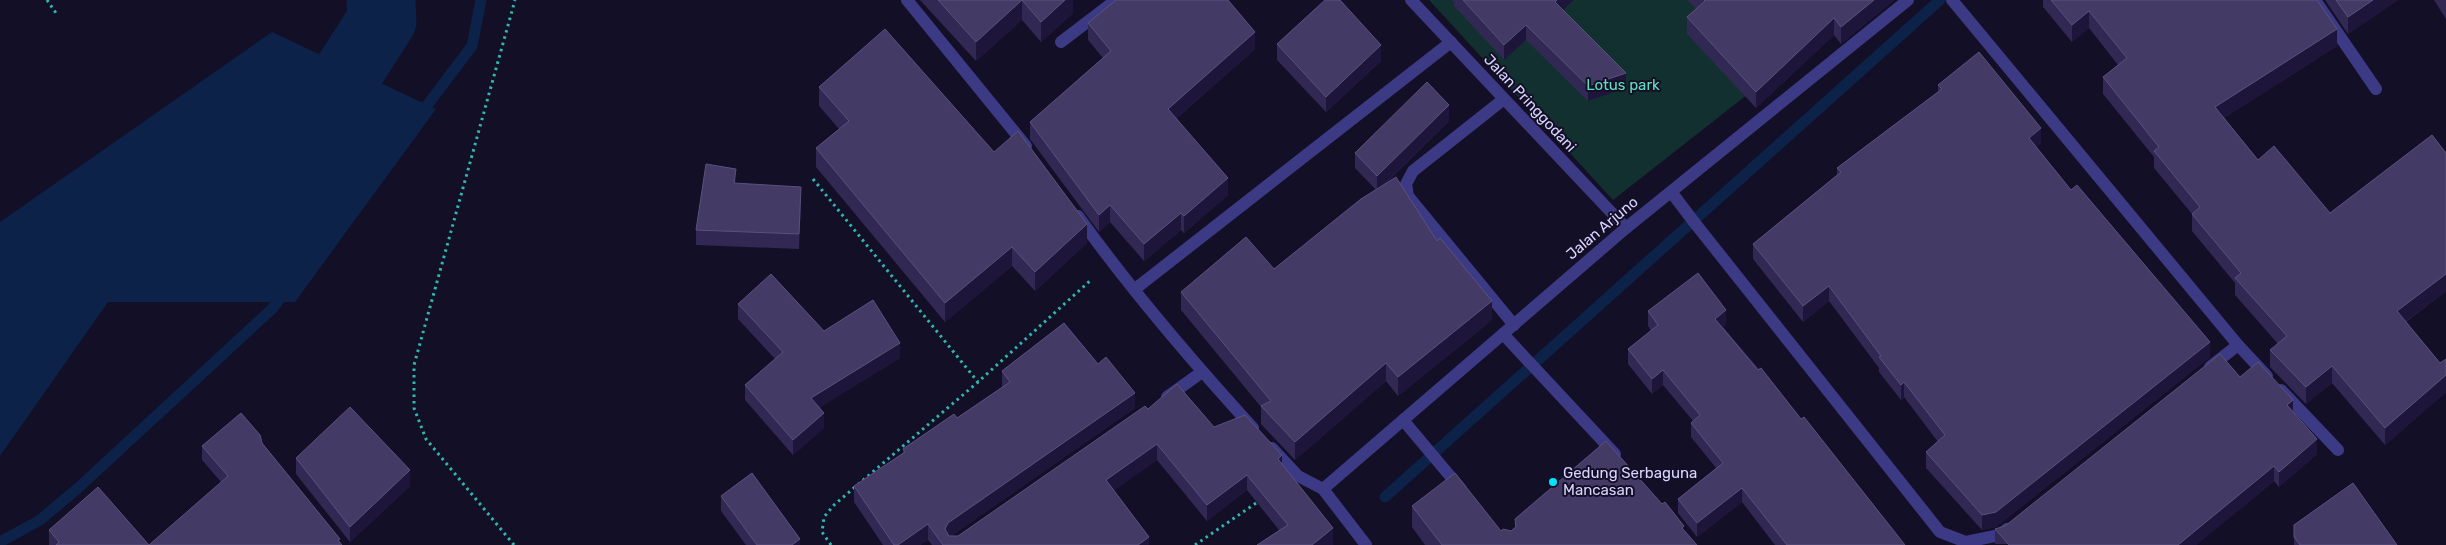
<svg xmlns="http://www.w3.org/2000/svg" width="2446" height="545" font-family="Rubik,sans-serif">
  <style>
    .green { fill: #12302f }
    .water { fill: #0c2248 }
    .lines { fill: none; stroke-linecap: round; stroke-linejoin: round }
    .stream { stroke: #0c2248; stroke-width: 11 }
    .river { stroke: #0c2248; stroke-width: 69 }
    .path { stroke: #2fb8b0; stroke-width: 3; stroke-dasharray: 2.5 4; stroke-linecap: butt }
    .lane { stroke: #3d3a85; stroke-width: 12 }
    .street { stroke: #3d3a85; stroke-width: 12 }
    .wall { fill: #312854 }
    .shaded-wall { fill: #1d163a }
    .building { fill: #433a66; stroke: #5a527e }
    .poi-dot { fill: #00e5ff; stroke: #130f26; stroke-width: 2 }
    .labels { text-anchor: middle; dominant-baseline: central; stroke-width: 4; stroke-linejoin: round; paint-order: stroke }
    .park-label { font-size: 15px; fill: #5fe0c0; stroke: #130f26 }
    .street-label { font-size: 15px; fill: #d9d4ff; stroke: #130f26 }
    .poi-label { font-size: 15px; fill: #d9d4ff; stroke: #130f26; text-anchor: start }
  </style>
  <rect width="100%" height="100%" fill="#130f26"/>
  <path class="green" d="M 1429,0 L 1868,0 L 1613,200 Z"/>
  <path class="water" d="M 272,32 L 436,109 L 295,302 L 108,302 L 0,456 L 0,222 Z"/>
  <g class="lines">
    <g class="stream">
      <path d="M 419,116 L 472,46 L 481,0"/>
      <path d="M 1385,497 L 1940,0"/>
      <path d="M 0,542 L 40,520 L 77,489 L 273,308 L 286,290"/>
    </g>
    <path class="river" d="M 292,142 L 332,98 L 382,20 L 381,0"/>
    <g class="path">
      <path d="M 47,0 L 58,16"/>
      <path d="M 813,179 L 978,382"/>
      <path d="M 514,545 L 426,439 L 414,408 L 414,365 L 515,0"/>
      <path d="M 831,545 L 822,532 L 824,517 L 834,505 L 978,382 L 1092,279"/>
      <path d="M 1195,545 L 1259,501"/>
    </g>
    <path class="lane" d="M 1672,193 L 1694,222"/>
    <g class="street">
      <path d="M 907,0 L 1026,146"/>
      <path d="M 1411,0 L 1626,228"/>
      <path d="M 1952,0 L 2238,345 L 2267,376"/>
      <path d="M 2315,0 L 2376,89"/>
      <path d="M 1061,42 L 1116,0"/>
      <path d="M 1504,99 L 1413,171 L 1406,184 L 1408,196 L 1514,325"/>
      <path d="M 1078,216 C 1131,290 1191,360 1253,428"/>
      <path d="M 1694,222 L 1940,532 L 1966,542 L 2000,535 L 2007,529"/>
      <path d="M 1135,289 L 1451,42"/>
      <path d="M 1503,334 L 1615,454"/>
      <path d="M 2210,367 L 2238,345"/>
      <path d="M 2281,390 L 2338,450"/>
      <path d="M 1167,397 L 1202,372"/>
      <path d="M 1403,420 L 1461,489"/>
      <path d="M 1272,448 L 1298,476 L 1323,489 L 1366,545"/>
      <path d="M 1323,489 L 1626,228 L 1908,0"/>
    </g>
  </g>
  <g class="wall">
    <path d="M 920,0 L 1073,0 L 1073,13 L 1041,42 L 1022,20 L 976,61 Z"/>
    <path d="M 1451,0 L 1574,0 L 1563,10 L 1626,88 L 1588,101 L 1526,40 L 1504,60 L 1454,6 L 1454,2 Z"/>
    <path d="M 1687,0 L 1894,0 L 1841,44 L 1834,35 L 1756,108 L 1687,34 L 1687,17 L 1696,9 Z"/>
    <path d="M 2043,0 L 2317,0 L 2337,46 L 2224,118 L 2258,160 L 2330,213 L 2446,153 L 2446,291 L 2406,322 L 2440,363 L 2446,359 L 2446,392 L 2385,445 L 2332,383 L 2306,404 L 2270,367 L 2270,350 L 2278,344 L 2235,295 L 2235,283 L 2192,231 L 2192,214 L 2154,168 L 2154,157 L 2103,94 L 2103,77 L 2118,65 L 2089,28 L 2072,42 L 2043,7 Z"/>
    <path d="M 2325,0 L 2398,0 L 2348,34 Z"/>
    <path d="M 2434,0 L 2446,0 L 2446,19 Z"/>
    <path d="M 1088,23 L 1255,49 L 1176,119 L 1228,195 L 1184,233 L 1181,230 L 1144,261 L 1110,222 L 1099,232 L 1030,139 L 1030,122 L 1103,58 L 1088,40 Z"/>
    <path d="M 1277,44 L 1381,61 L 1326,112 L 1277,60 Z"/>
    <path d="M 1938,85 L 2041,143 L 2036,147 L 2071,190 L 2210,357 L 1996,527 L 1982,530 L 1926,468 L 1926,452 L 1938,442 L 1904,397 L 1901,400 L 1879,372 L 1879,368 L 1829,301 L 1803,322 L 1753,259 L 1753,244 L 1837,175 L 1837,168 L 1938,92 Z"/>
    <path d="M 819,87 L 994,152 L 1087,243 L 1035,291 L 1012,266 L 945,322 L 816,167 L 816,148 L 839,129 L 819,106 Z"/>
    <path d="M 1449,121 L 1384,185 L 1437,241 L 1492,320 L 1398,396 L 1386,381 L 1295,460 L 1261,424 L 1261,407 L 1181,310 L 1181,292 L 1274,269 L 1376,190 L 1355,168 L 1355,153 Z"/>
    <path d="M 736,184 L 801,202 L 799,249 L 696,245 L 696,230 Z"/>
    <path d="M 738,304 L 824,331 L 900,358 L 820,407 L 824,428 L 793,455 L 745,400 L 745,385 L 775,359 L 738,319 Z"/>
    <path d="M 1648,311 L 1726,325 L 1723,327 L 1801,419 L 1905,545 L 1775,545 L 1742,502 L 1697,537 L 1678,513 L 1678,499 L 1716,468 L 1691,437 L 1691,423 L 1693,421 L 1663,385 L 1652,394 L 1628,364 L 1628,349 L 1651,331 L 1648,326 Z"/>
    <path d="M 1002,371 L 1135,408 L 951,536 L 958,536 L 1148,409 L 1214,427 L 1282,465 L 1333,544 L 1332,545 L 1257,545 L 1279,530 L 1247,490 L 1207,521 L 1157,460 L 1114,490 L 1149,545 L 932,545 L 928,540 L 920,545 L 883,545 L 854,502 L 854,486 L 903,453 L 903,449 L 957,418 L 1002,387 Z"/>
    <path d="M 2240,377 L 2293,412 L 2317,454 L 2279,487 L 2274,481 L 2196,545 L 1995,544 L 1995,529 L 2005,526 Z"/>
    <path d="M 262,443 L 340,543 L 221,482 L 202,460 L 202,446 Z"/>
    <path d="M 296,458 L 410,486 L 350,542 L 296,474 Z"/>
    <path d="M 721,496 L 800,545 L 746,545 L 721,511 Z"/>
    <path d="M 1412,506 L 1501,531 L 1511,531 L 1515,527 L 1515,519 L 1684,531 L 1697,545 L 1425,545 L 1412,527 Z"/>
    <path d="M 2294,525 L 2397,545 L 2294,545 Z"/>
    <path d="M 49,530 L 149,545 L 49,545 Z"/>
  </g>
  <g class="shaded-wall">
    <path d="M 1022,0 L 1022,20 L 976,61 L 976,42 Z"/>
    <path d="M 1065,0 L 1073,0 L 1073,13 L 1041,42 L 1041,22 Z"/>
    <path d="M 1557,0 L 1574,0 L 1555,17 L 1555,2 Z"/>
    <path d="M 1874,0 L 1894,0 L 1841,44 L 1841,27 Z"/>
    <path d="M 2373,0 L 2398,0 L 2348,34 L 2348,17 Z"/>
    <path d="M 2089,11 L 2089,28 L 2072,42 L 2072,25 Z"/>
    <path d="M 1834,18 L 1834,35 L 1756,108 L 1756,92 Z"/>
    <path d="M 1526,25 L 1526,40 L 1504,60 L 1504,45 Z"/>
    <path d="M 2337,29 L 2337,46 L 2215,124 L 2215,107 Z"/>
    <path d="M 1255,32 L 1255,49 L 1168,126 L 1168,109 Z"/>
    <path d="M 1381,45 L 1381,61 L 1326,112 L 1326,97 Z"/>
    <path d="M 1626,73 L 1626,88 L 1588,101 L 1588,86 Z"/>
    <path d="M 1449,105 L 1449,121 L 1377,191 L 1377,176 Z"/>
    <path d="M 2041,128 L 2041,143 L 2029,153 L 2029,138 Z"/>
    <path d="M 736,169 L 736,184 L 734,183 Z"/>
    <path d="M 1228,178 L 1228,195 L 1184,233 L 1184,216 Z"/>
    <path d="M 801,187 L 801,202 L 799,249 L 799,234 Z"/>
    <path d="M 1110,205 L 1110,222 L 1099,232 L 1099,215 Z"/>
    <path d="M 1181,213 L 1181,230 L 1144,261 L 1144,244 Z"/>
    <path d="M 1087,224 L 1087,243 L 1035,291 L 1035,272 Z"/>
    <path d="M 1012,247 L 1012,266 L 945,322 L 945,303 Z"/>
    <path d="M 2446,274 L 2446,291 L 2397,328 L 2397,311 Z"/>
    <path d="M 1829,286 L 1829,301 L 1803,322 L 1803,306 Z"/>
    <path d="M 1492,301 L 1492,320 L 1398,396 L 1398,377 Z"/>
    <path d="M 1726,310 L 1726,325 L 1715,333 L 1715,319 Z"/>
    <path d="M 2210,342 L 2210,357 L 1996,527 L 1982,530 L 1982,515 Z"/>
    <path d="M 900,343 L 900,358 L 811,413 L 811,398 Z"/>
    <path d="M 1386,363 L 1386,381 L 1295,460 L 1295,442 Z"/>
    <path d="M 2332,366 L 2332,383 L 2306,404 L 2306,387 Z"/>
    <path d="M 1663,370 L 1663,385 L 1652,394 L 1652,379 Z"/>
    <path d="M 2446,375 L 2446,392 L 2385,445 L 2385,428 Z"/>
    <path d="M 1904,382 L 1904,397 L 1901,400 L 1901,385 Z"/>
    <path d="M 1135,393 L 1135,408 L 948,538 L 945,529 L 948,523 Z"/>
    <path d="M 2293,400 L 2293,415 L 2287,405 Z"/>
    <path d="M 824,413 L 824,428 L 793,455 L 793,440 Z"/>
    <path d="M 2317,439 L 2317,454 L 2279,487 L 2279,472 Z"/>
    <path d="M 1157,444 L 1157,460 L 1106,496 L 1106,480 Z"/>
    <path d="M 1282,455 L 1282,471 L 1278,459 Z"/>
    <path d="M 2274,466 L 2274,481 L 2196,545 L 2178,545 Z"/>
    <path d="M 410,470 L 410,486 L 350,542 L 350,527 Z"/>
    <path d="M 1247,475 L 1247,490 L 1207,521 L 1207,505 Z"/>
    <path d="M 1742,488 L 1742,502 L 1697,537 L 1697,523 Z"/>
    <path d="M 928,524 L 928,540 L 920,545 L 898,545 Z"/>
    <path d="M 1333,528 L 1333,544 L 1332,545 L 1312,545 Z"/>
    <path d="M 1149,537 L 1149,545 L 1138,545 Z"/>
    <path d="M 800,539 L 800,545 L 792,545 Z"/>
  </g>
  <g class="building">
    <path d="M 938,0 L 1022,0 L 976,42 Z"/>
    <path d="M 1022,0 L 1065,0 L 1041,22 Z"/>
    <path d="M 1116,0 L 1228,0 L 1255,32 L 1168,109 L 1228,178 L 1184,216 L 1181,213 L 1144,244 L 1110,205 L 1099,215 L 1030,122 L 1111,51 L 1088,23 Z"/>
    <path d="M 1325,0 L 1340,0 L 1381,45 L 1326,97 L 1277,44 Z"/>
    <path d="M 1463,0 L 1557,0 L 1555,2 L 1626,73 L 1588,86 L 1526,25 L 1504,45 Z"/>
    <path d="M 1704,0 L 1874,0 L 1841,27 L 1834,18 L 1756,92 L 1687,17 L 1705,1 Z"/>
    <path d="M 2051,0 L 2317,0 L 2337,29 L 2215,107 L 2258,160 L 2274,146 L 2330,213 L 2432,135 L 2446,153 L 2446,274 L 2397,311 L 2440,363 L 2446,359 L 2446,375 L 2385,428 L 2332,366 L 2306,387 L 2270,350 L 2287,336 L 2235,278 L 2241,273 L 2192,214 L 2200,207 L 2154,151 L 2159,147 L 2103,77 L 2127,58 L 2089,11 L 2072,25 Z"/>
    <path d="M 2336,0 L 2373,0 L 2348,17 Z"/>
    <path d="M 885,29 L 994,152 L 1018,131 L 1087,224 L 1035,272 L 1012,247 L 945,303 L 816,148 L 849,121 L 819,87 Z"/>
    <path d="M 1979,52 L 2041,128 L 2029,138 L 2071,190 L 2077,185 L 2210,342 L 1996,512 L 1982,515 L 1926,452 L 1945,435 L 1904,382 L 1901,385 L 1879,357 L 1881,356 L 1829,286 L 1803,306 L 1753,244 L 1841,172 L 1837,168 L 1942,89 L 1938,85 Z"/>
    <path d="M 1427,82 L 1449,105 L 1377,176 L 1355,153 Z"/>
    <path d="M 706,164 L 736,169 L 734,183 L 801,187 L 799,234 L 696,230 Z"/>
    <path d="M 1396,177 L 1437,241 L 1440,238 L 1492,301 L 1398,377 L 1386,363 L 1295,442 L 1261,406 L 1271,401 L 1181,292 L 1246,237 L 1274,269 L 1361,199 Z"/>
    <path d="M 1698,273 L 1726,310 L 1715,319 L 1758,370 L 1761,368 L 1801,419 L 1804,417 L 1905,545 L 1787,545 L 1742,488 L 1697,523 L 1678,499 L 1723,463 L 1691,423 L 1700,415 L 1663,370 L 1652,379 L 1628,349 L 1658,325 L 1648,311 Z"/>
    <path d="M 771,274 L 824,331 L 873,300 L 900,343 L 811,398 L 824,413 L 793,440 L 745,385 L 783,352 L 738,304 Z"/>
    <path d="M 1064,323 L 1098,364 L 1106,357 L 1135,393 L 948,523 L 945,529 L 949,536 L 958,536 L 1145,406 L 1148,409 L 1177,384 L 1214,427 L 1245,415 L 1282,455 L 1278,459 L 1333,528 L 1312,545 L 1257,545 L 1288,525 L 1247,475 L 1207,505 L 1157,444 L 1106,480 L 1149,537 L 1138,545 L 943,545 L 928,524 L 898,545 L 894,545 L 854,486 L 905,452 L 903,449 L 954,414 L 957,418 L 1010,382 L 1002,371 Z"/>
    <path d="M 2220,354 L 2240,377 L 2258,362 L 2293,400 L 2287,405 L 2317,439 L 2279,472 L 2274,466 L 2178,545 L 2009,545 L 1995,529 L 2005,526 Z"/>
    <path d="M 350,407 L 410,470 L 350,527 L 296,458 Z"/>
    <path d="M 241,413 L 260,435 L 262,443 L 340,539 L 338,540 L 342,545 L 149,545 L 228,476 L 202,446 Z"/>
    <path d="M 1606,441 L 1662,504 L 1665,502 L 1684,526 L 1682,528 L 1697,545 L 1442,545 L 1412,506 L 1455,473 L 1501,531 L 1503,529 L 1511,531 L 1516,527 L 1515,519 Z"/>
    <path d="M 752,473 L 800,539 L 792,545 L 757,545 L 721,496 Z"/>
    <path d="M 2353,483 L 2397,545 L 2300,545 L 2294,537 L 2294,525 Z"/>
    <path d="M 98,487 L 149,545 L 56,545 L 59,542 L 49,530 Z"/>
  </g>
  <circle class="poi-dot" cx="1553" cy="482" r="5"/>
  <g class="labels">
    <g class="park-label">
      <text x="1623" y="85">Lotus park</text>
    </g>
    <g class="street-label">
      <text transform="translate(1530 103) rotate(47)">Jalan Pringgodani</text>
      <text transform="translate(1602 228) rotate(-40)">Jalan Arjuno</text>
    </g>
    <g class="poi-label">
      <text x="1563" y="473">Gedung Serbaguna<tspan x="1563" dy="17">Mancasan</tspan></text>
    </g>
  </g>
</svg>
